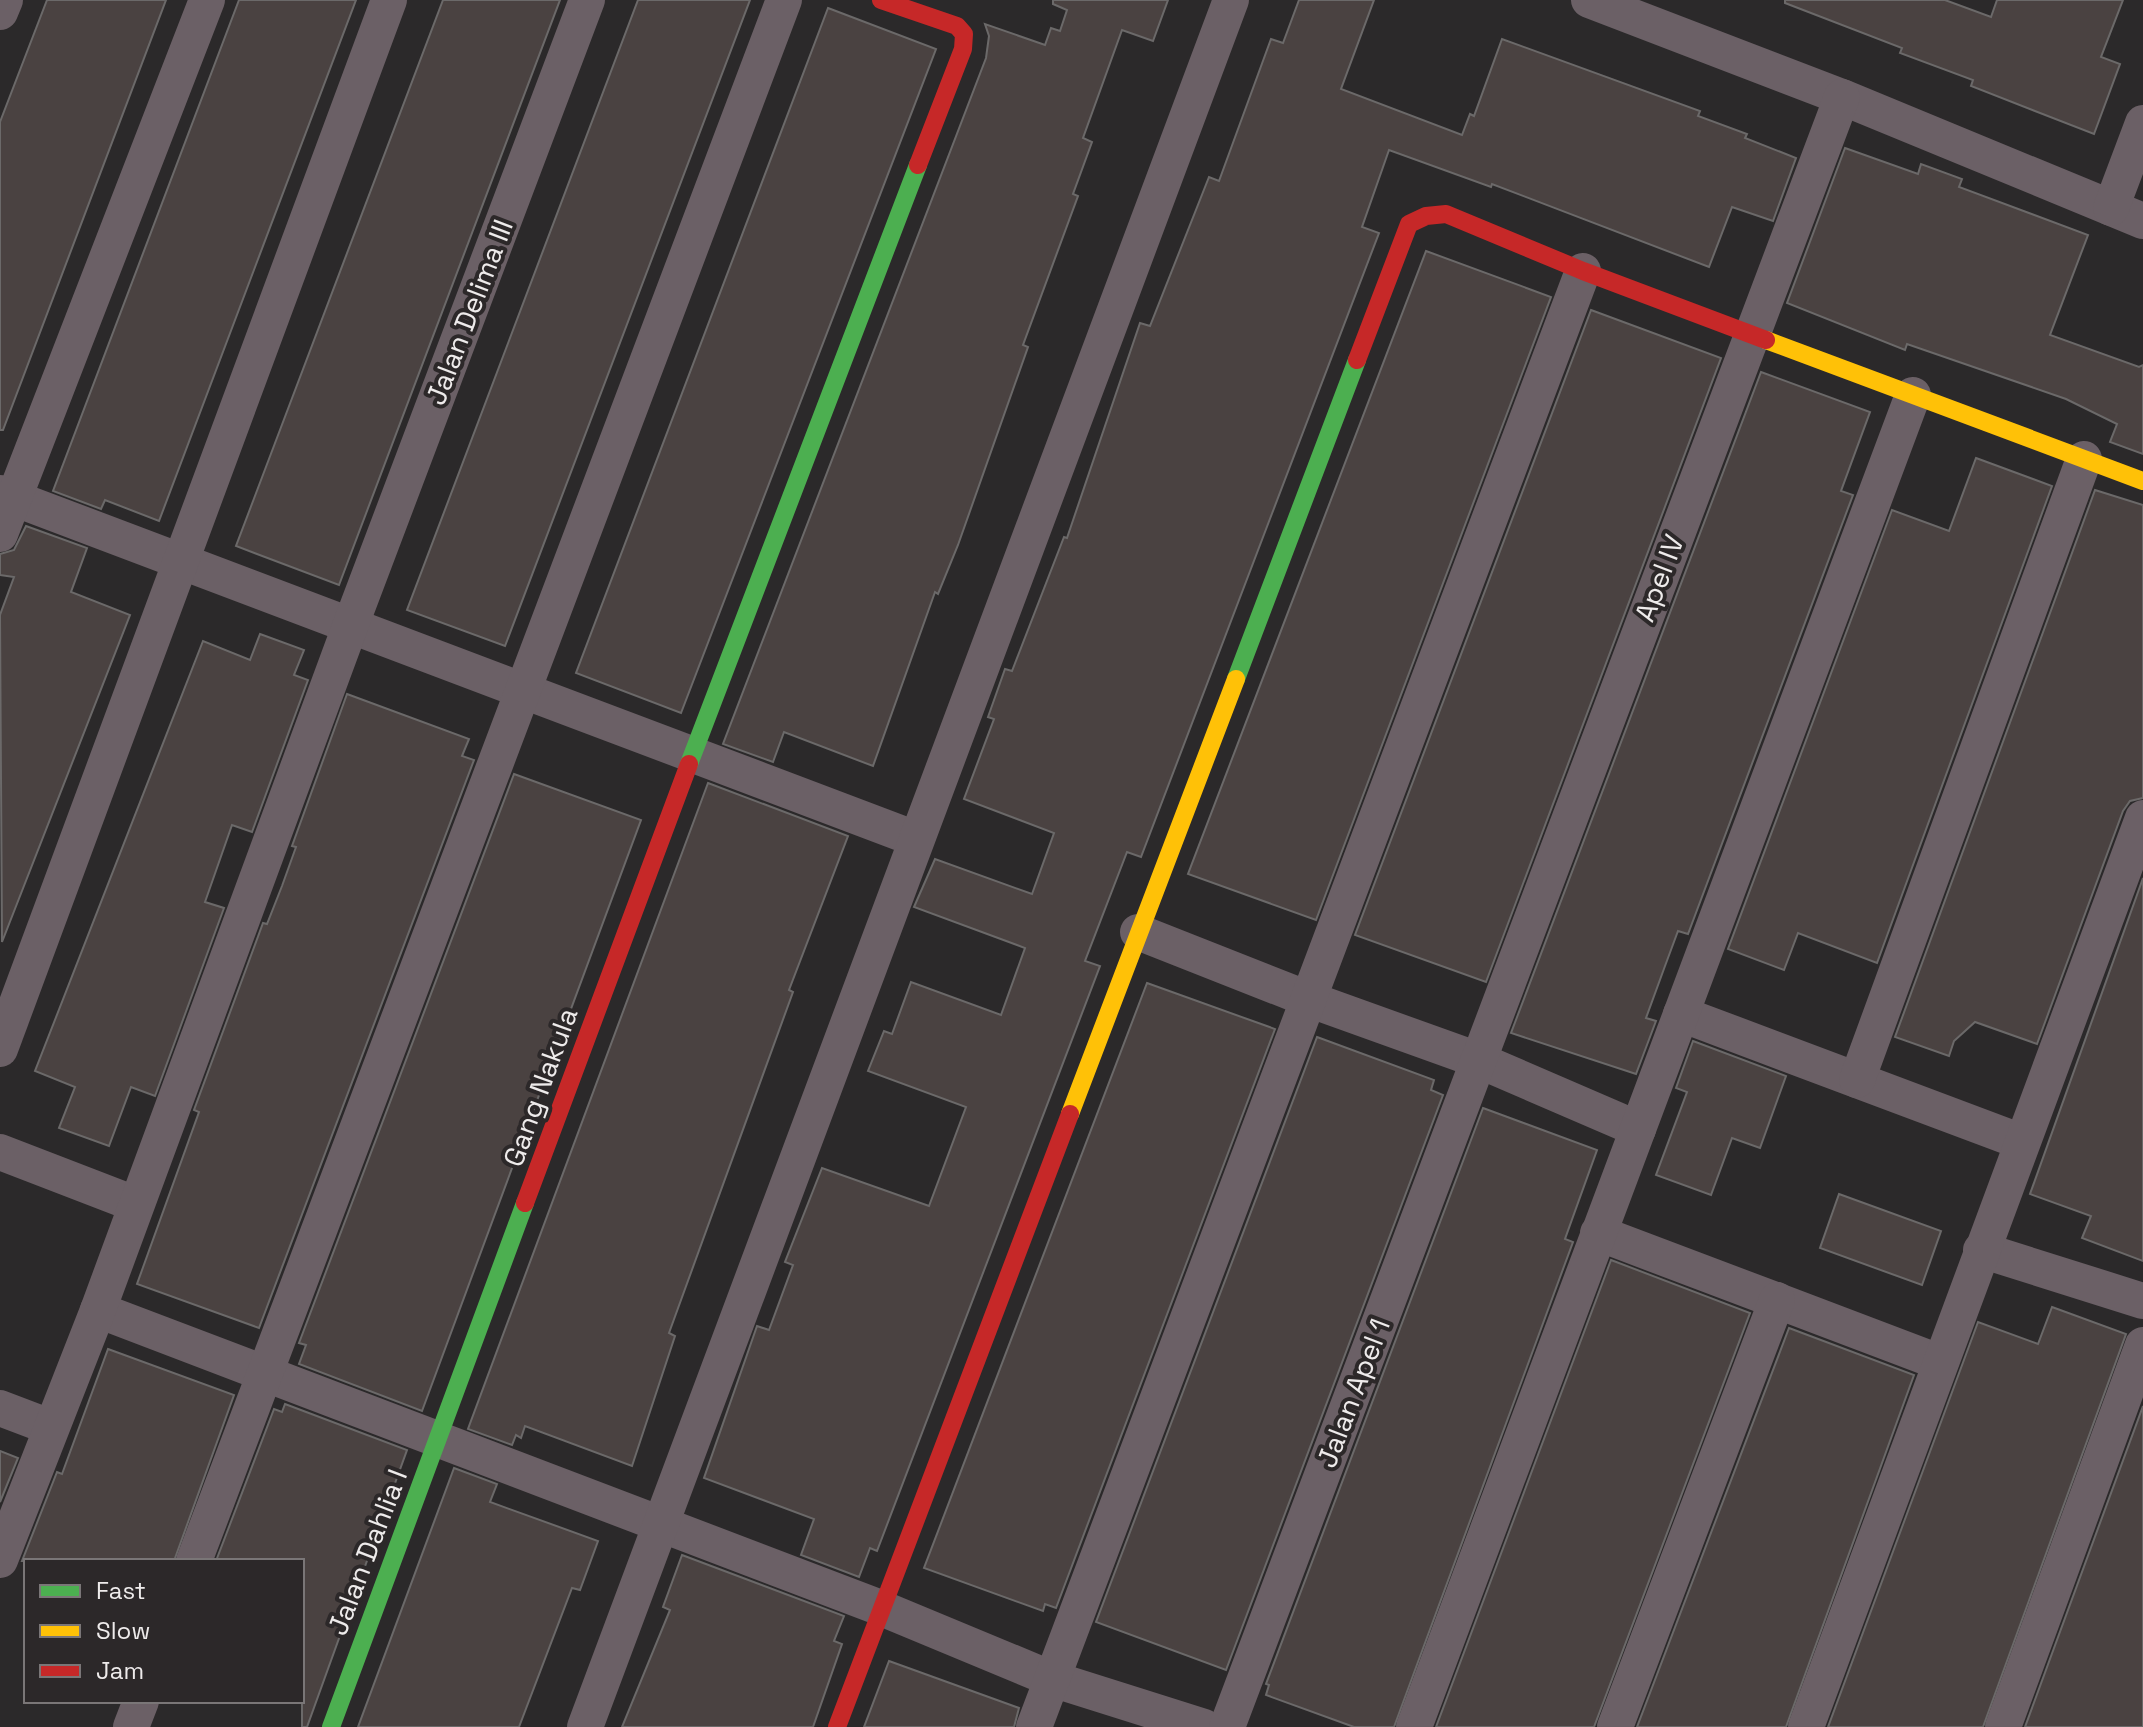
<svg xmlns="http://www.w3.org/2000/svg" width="2143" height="1727" font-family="'Space Grotesk',sans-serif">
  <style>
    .building { fill: #4a4241; stroke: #6b6969; stroke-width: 2 }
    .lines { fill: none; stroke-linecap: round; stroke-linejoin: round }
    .street { stroke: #6b6066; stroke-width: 36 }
    .fast { stroke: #4caf50; stroke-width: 18 }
    .slow { stroke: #ffc107; stroke-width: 18 }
    .jam { stroke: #c62828; stroke-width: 18 }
    .labels { text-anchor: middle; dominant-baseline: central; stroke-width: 8; stroke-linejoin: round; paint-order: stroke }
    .street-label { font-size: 28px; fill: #eeebeb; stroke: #2c2829 }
  </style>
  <rect width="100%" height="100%" fill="#2b292a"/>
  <g class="building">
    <path d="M 47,0 L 166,0 L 3,430 L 0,430 L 0,122 Z"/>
    <path d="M 239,0 L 356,0 L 159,521 L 105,500 L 101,509 L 53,491 Z"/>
    <path d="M 443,0 L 560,0 L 339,585 L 236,546 Z"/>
    <path d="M 638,0 L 750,0 L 505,646 L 407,610 Z"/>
    <path d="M 1053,0 L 1168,0 L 1153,41 L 1122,30 L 1083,138 L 1092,142 L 1073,194 L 1078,196 L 1023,345 L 1028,347 L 958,545 L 938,594 L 935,592 L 873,766 L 784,732 L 773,762 L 723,744 L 986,58 L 989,36 L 985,24 L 1045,45 L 1051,28 L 1060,31 L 1067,10 L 1053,4 Z"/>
    <path d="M 1299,0 L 1374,0 L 1341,89 L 1462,135 L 1470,114 L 1474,116 L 1502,39 L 1700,111 L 1698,116 L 1747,134 L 1745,138 L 1796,158 L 1773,221 L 1732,207 L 1709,267 L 1492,184 L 1491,187 L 1389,150 L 1362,227 L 1379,233 L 1141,857 L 1127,852 L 1085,961 L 1100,966 L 877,1551 L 870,1548 L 859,1577 L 801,1555 L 814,1519 L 704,1478 L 757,1326 L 769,1330 L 793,1265 L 785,1262 L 822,1168 L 929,1206 L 966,1107 L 868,1071 L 884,1031 L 892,1034 L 911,982 L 1001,1015 L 1025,948 L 914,907 L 935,859 L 1032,894 L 1054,833 L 964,799 L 994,719 L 988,717 L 1005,669 L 1012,671 L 1064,537 L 1067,538 L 1140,323 L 1150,326 L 1209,177 L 1219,181 L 1271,39 L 1283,43 Z"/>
    <path d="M 1785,0 L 1945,0 L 1991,17 L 1997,0 L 2123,0 L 2101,57 L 2120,64 L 2094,134 L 1971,86 L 1973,80 L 1900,53 L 1902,48 L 1785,3 Z"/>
    <path d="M 828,8 L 936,49 L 681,713 L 576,673 Z"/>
    <path d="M 1845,148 L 1918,174 L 1921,164 L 1962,179 L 1959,187 L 2088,235 L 2050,335 L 2139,367 L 2143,365 L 2143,454 L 2110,442 L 2117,424 L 2066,399 L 1907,344 L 1905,350 L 1787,303 Z"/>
    <path d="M 1426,251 L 1551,297 L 1316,920 L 1188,874 Z"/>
    <path d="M 1591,310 L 1721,358 L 1486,982 L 1355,935 Z"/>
    <path d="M 1761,372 L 1870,412 L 1841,491 L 1853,495 L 1688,934 L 1678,931 L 1665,966 L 1646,1018 L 1656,1021 L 1636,1074 L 1511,1033 Z"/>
    <path d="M 1976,458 L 2052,486 L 1877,963 L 1798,933 L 1784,970 L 1728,949 L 1892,510 L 1949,531 Z"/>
    <path d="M 2095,490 L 2143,505 L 2143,798 L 2130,801 L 2123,811 L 2037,1044 L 1975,1022 L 1954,1041 L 1949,1056 L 1895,1037 Z"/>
    <path d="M 26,526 L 87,548 L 71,592 L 130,615 L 2,942 L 0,615 L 14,577 L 0,575 L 0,554 L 14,550 Z"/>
    <path d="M 260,634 L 304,650 L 294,675 L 308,680 L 252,832 L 232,825 L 205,902 L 224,908 L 155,1096 L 131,1087 L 109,1146 L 59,1128 L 75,1087 L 35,1071 L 203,641 L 250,660 Z"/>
    <path d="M 347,694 L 469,739 L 462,756 L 474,760 L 259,1328 L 137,1284 L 199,1112 L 194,1110 L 263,923 L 267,924 L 282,886 L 296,847 L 292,846 Z"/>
    <path d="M 514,774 L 641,820 L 422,1411 L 299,1364 L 306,1345 L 299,1343 Z"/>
    <path d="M 708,783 L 848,836 L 789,990 L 793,992 L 669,1333 L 675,1336 L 632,1466 L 525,1426 L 521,1438 L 516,1435 L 512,1445 L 468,1429 Z"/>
    <path d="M 2143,878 L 2143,1261 L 2082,1238 L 2091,1216 L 2030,1194 Z"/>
    <path d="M 1147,983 L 1275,1029 L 1056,1608 L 1045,1604 L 1043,1611 L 924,1568 Z"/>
    <path d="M 1317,1037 L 1434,1080 L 1431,1090 L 1443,1095 L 1226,1670 L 1096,1622 Z"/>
    <path d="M 1693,1041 L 1786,1076 L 1760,1148 L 1732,1138 L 1711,1195 L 1656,1175 L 1687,1092 L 1676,1088 Z"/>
    <path d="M 1483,1108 L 1597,1150 L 1565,1239 L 1573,1242 L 1394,1727 L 1354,1727 L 1266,1695 L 1269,1685 L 1266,1684 Z"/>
    <path d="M 1839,1194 L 1941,1231 L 1922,1285 L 1820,1248 Z"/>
    <path d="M 1611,1260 L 1750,1313 L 1594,1727 L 1436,1727 Z"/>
    <path d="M 2052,1307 L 2126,1334 L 1983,1727 L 1828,1727 L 1978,1322 L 2038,1344 Z"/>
    <path d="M 1789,1328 L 1914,1375 L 1786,1727 L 1637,1727 Z"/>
    <path d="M 108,1349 L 234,1395 L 174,1561 L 22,1561 L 57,1472 L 62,1474 Z"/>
    <path d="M 285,1404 L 407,1450 L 307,1727 L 302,1727 L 302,1561 L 216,1561 L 274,1409 L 282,1412 Z"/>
    <path d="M 2143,1406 L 2143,1727 L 2025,1727 Z"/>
    <path d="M 0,1451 L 18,1458 L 0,1502 Z"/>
    <path d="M 454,1468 L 497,1484 L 490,1502 L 598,1541 L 580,1590 L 572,1588 L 519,1727 L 358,1727 Z"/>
    <path d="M 682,1555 L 844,1616 L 834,1641 L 842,1644 L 813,1727 L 622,1727 L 670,1610 L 663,1607 Z"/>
    <path d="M 889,1661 L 1019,1708 L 1014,1727 L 864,1727 Z"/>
  </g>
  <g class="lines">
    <g class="street">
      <path d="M 1589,0 L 1842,97 L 2143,221"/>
      <path d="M 0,12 L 5,0"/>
      <path d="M 2111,208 L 2143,123"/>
      <path d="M 0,493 L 916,839"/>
      <path d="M 0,534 L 207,0"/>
      <path d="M 1138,932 L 1308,999 L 1478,1060 L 1638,1129"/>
      <path d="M 1681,1014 L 2022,1142"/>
      <path d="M 0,1049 L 389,0"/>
      <path d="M 1857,1080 L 2084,459"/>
      <path d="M 0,1152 L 135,1204"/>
      <path d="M 1598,1233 L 1939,1362"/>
      <path d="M 1981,1250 L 2143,1301"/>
      <path d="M 98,1310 L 881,1608 L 1052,1679 L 1204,1727"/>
      <path d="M 0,1408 L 50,1427"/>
      <path d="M 0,1560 L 98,1310 L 351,624 L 587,0"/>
      <path d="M 194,1561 L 784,0"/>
      <path d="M 131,1727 L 141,1701"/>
      <path d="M 585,1727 L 1231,0"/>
      <path d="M 1034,1727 L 1583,271"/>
      <path d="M 1227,1727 L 1842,97"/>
      <path d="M 1414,1727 L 1913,395"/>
      <path d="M 1615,1727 L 1777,1300"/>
      <path d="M 1806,1727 L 2143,818"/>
      <path d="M 2003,1727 L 2143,1345"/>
    </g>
    <g class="fast">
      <path d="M 1236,679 L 1357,360"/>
      <path d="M 689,764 L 918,165"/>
      <path d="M 331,1727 L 525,1203"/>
    </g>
    <g class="slow">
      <path d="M 1766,340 L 2143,481"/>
      <path d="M 1070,1114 L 1236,679"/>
    </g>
    <g class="jam">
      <path d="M 881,0 L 957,26 L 964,34 L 963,49 L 918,165"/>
      <path d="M 1357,360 L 1409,224 L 1426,216 L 1446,214 L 1583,271 L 1766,340"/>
      <path d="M 525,1203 L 689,764"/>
      <path d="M 837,1727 L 1070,1114"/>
    </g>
  </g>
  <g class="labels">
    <g class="street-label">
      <text transform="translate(469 312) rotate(-69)">Jalan Delima III</text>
      <text transform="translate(1659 578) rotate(-69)">Apel IV</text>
      <text transform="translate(540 1087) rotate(-70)">Gang Nakula</text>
      <text transform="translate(1353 1393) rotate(-69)">Jalan Apel 1</text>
      <text transform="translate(367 1552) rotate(-69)">Jalan Dahlia I</text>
    </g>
  </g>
  <rect x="24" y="1559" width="280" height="144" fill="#2c2829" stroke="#7a7677" stroke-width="2"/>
  <rect x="40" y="1585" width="40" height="12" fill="#4caf50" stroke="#7a7677" stroke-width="2"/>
  <text x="96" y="1599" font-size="24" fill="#eeebeb">Fast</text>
  <rect x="40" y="1625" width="40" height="12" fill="#ffc107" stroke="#7a7677" stroke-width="2"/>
  <text x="96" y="1639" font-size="24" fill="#eeebeb">Slow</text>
  <rect x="40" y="1665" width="40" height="12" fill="#c62828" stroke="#7a7677" stroke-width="2"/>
  <text x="96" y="1679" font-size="24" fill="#eeebeb">Jam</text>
</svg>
